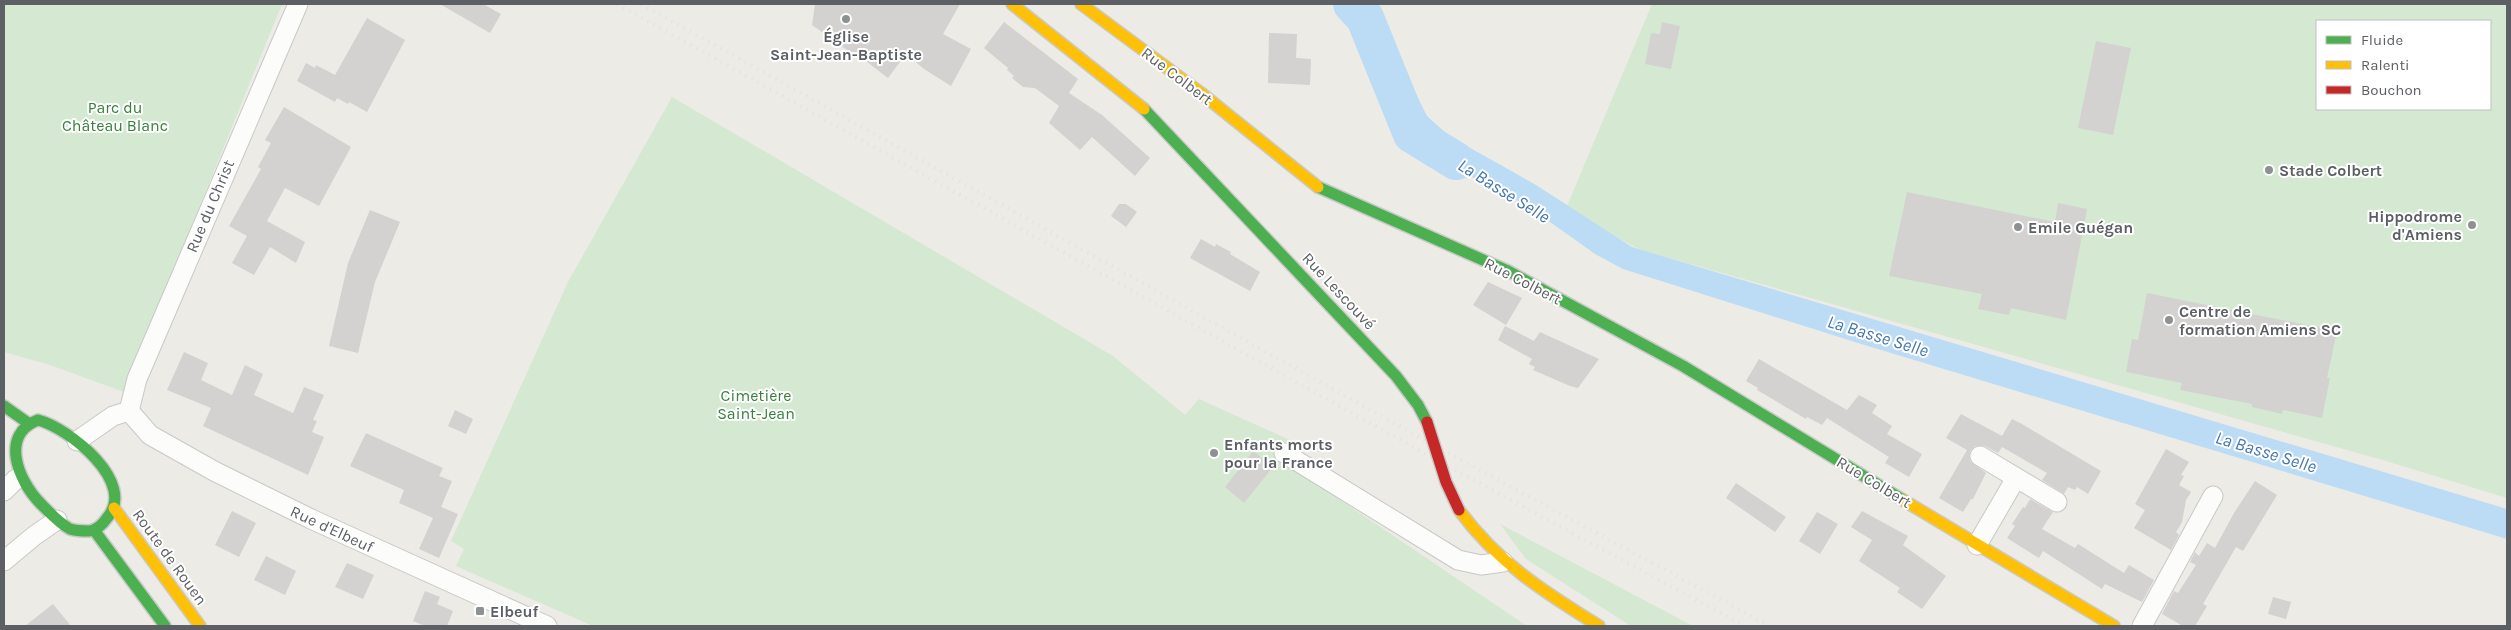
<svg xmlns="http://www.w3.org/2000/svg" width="2511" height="630" font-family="Karla,sans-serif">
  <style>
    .green { fill: #d5e8d2; fill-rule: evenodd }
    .water { fill: #bcdcf5 }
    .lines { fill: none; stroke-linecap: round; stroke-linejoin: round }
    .river { stroke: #bcdcf5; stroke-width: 38 }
    .building { fill: #d3d2d0 }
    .street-casing { stroke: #c8c8c7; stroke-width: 21 }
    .fast-casing { stroke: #c9c9c8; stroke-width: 14 }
    .slow-casing { stroke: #c9c9c8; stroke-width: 14 }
    .street { stroke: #fcfcfb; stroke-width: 19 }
    .fast { stroke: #4caf50; stroke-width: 11 }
    .slow { stroke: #ffc107; stroke-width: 11 }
    .rail { stroke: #e3e2e2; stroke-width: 4; stroke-dasharray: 1 6; stroke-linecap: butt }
    .jam-bridge-casing { stroke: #c9c9c8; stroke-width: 14; stroke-linecap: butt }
    .jam-bridge { stroke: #c62828; stroke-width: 11 }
    .poi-dot { fill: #8e9192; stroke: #fff; stroke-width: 2 }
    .labels { text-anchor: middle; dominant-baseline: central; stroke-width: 4; stroke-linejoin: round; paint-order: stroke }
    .poi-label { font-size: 16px; font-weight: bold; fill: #5c6064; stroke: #fff; text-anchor: start }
    .street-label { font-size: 16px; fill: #5c6064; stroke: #fff }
    .park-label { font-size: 16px; fill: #37813c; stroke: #fff }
    .water-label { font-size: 18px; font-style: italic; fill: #4376ae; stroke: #fff }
  </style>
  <rect width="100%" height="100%" fill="#ecebe6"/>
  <g class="green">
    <path d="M 4,4 L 282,4 L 124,392 L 50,365 L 4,352 Z"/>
    <path d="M 1652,4 L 2507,4 L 2507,498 L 2386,461 L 1641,250 L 1608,233 L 1567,206 ZM 2317,21 L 2490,21 L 2490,109 L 2317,109 Z"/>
    <path d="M 672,97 L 1113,356 L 1185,415 L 1199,399 L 1290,440 L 1281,460 L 1527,626 L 593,626 L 456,566 L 464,549 L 451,541 L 568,282 Z"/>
    <path d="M 1500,524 L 1693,626 L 1631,626 L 1526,559 Z"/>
  </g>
  <path class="water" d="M 1341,4 L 1371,4 L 1427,116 L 1449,136 L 1536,185 L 1632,247 L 2507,509 L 2507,539 L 1858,343 L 1623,269 L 1595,254 L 1529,207 L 1420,149 L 1367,43 Z"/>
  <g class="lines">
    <path class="river" d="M 1352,4 L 1365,18 L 1412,134 L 1456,161"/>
  </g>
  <g class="building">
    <path d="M 440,4 L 483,4 L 501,14 L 490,33 Z"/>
    <path d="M 815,4 L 960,4 L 943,34 L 971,49 L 951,86 L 924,69 L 906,54 L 888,78 L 862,58 L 861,60 L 812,25 Z"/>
    <path d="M 367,18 L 405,40 L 367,112 L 349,102 L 348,104 L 337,98 L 335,102 L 297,81 L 306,63 L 315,68 L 316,65 L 335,75 Z"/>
    <path d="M 1004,22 L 1078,79 L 1069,93 L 1102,115 L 1150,158 L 1135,176 L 1092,137 L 1080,150 L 1049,123 L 1059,106 L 1035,88 L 1023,87 L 1012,78 L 1014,76 L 1007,70 L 1008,68 L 984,48 Z"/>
    <path d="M 1662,22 L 1680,26 L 1671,69 L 1645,64 L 1651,33 L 1660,34 Z"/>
    <path d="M 1269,33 L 1297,34 L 1296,58 L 1311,59 L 1310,85 L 1268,83 Z"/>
    <path d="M 2096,41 L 2131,48 L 2113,135 L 2078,128 Z"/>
    <path d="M 284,107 L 351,147 L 319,206 L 285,188 L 267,221 L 305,242 L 296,263 L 270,247 L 254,275 L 232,263 L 247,236 L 229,226 L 261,169 L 258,167 L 271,143 L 265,140 Z"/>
    <path d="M 1907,192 L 2055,222 L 2058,203 L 2087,209 L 2066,320 L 2011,308 L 2009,315 L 1978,309 L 1982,294 L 1889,276 Z"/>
    <path d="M 1119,204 L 1126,204 L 1137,212 L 1126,227 L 1111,216 Z"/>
    <path d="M 370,210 L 400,222 L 375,282 L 358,353 L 329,346 L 348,263 Z"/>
    <path d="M 1201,239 L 1215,247 L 1216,244 L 1231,252 L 1230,254 L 1260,272 L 1250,291 L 1190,258 Z"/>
    <path d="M 1488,282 L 1522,298 L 1506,325 L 1473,305 Z"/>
    <path d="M 2147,293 L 2337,331 L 2327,378 L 2330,378 L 2322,418 L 2283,410 L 2282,414 L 2252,407 L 2252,404 L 2180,390 L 2182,383 L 2126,372 L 2132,339 L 2138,340 Z"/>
    <path d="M 1505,326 L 1534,341 L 1540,332 L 1599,359 L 1578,388 L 1570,386 L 1533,370 L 1535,367 L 1529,364 L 1532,359 L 1498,340 Z"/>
    <path d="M 184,352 L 208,363 L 201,380 L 232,395 L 245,365 L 263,374 L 254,395 L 293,413 L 304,387 L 324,395 L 313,420 L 317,421 L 312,432 L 324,437 L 308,475 L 203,426 L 211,408 L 167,390 Z"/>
    <path d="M 1759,359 L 1847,410 L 1859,395 L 1877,405 L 1872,413 L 1892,426 L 1887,434 L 1922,454 L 1909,477 L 1885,463 L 1889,457 L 1827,418 L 1822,425 L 1807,417 L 1806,419 L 1757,390 L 1758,388 L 1746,381 Z"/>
    <path d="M 455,410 L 473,419 L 466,434 L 448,426 Z"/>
    <path d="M 1961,414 L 2002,436 L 2012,419 L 2022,424 L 2101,471 L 2088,494 L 2077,487 L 2075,490 L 2068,487 L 2064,494 L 2042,480 L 2047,473 L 2002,447 L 1998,453 L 1985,446 L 1975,446 L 1970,451 L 1970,461 L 1986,473 L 1973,499 L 1971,499 L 1963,512 L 1939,498 L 1967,450 L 1946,438 Z"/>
    <path d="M 366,433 L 443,468 L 439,476 L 452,481 L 441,507 L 458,514 L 439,558 L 419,549 L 433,518 L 399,503 L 404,490 L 350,466 Z"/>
    <path d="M 2166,449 L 2189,462 L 2181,475 L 2184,476 L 2179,485 L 2191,492 L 2186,500 L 2182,522 L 2176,532 L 2179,535 L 2171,550 L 2134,528 L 2145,510 L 2135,504 Z"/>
    <path d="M 1253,451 L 1273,467 L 1244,503 L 1225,487 Z"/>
    <path d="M 2255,481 L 2277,495 L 2243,551 L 2236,547 L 2203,604 L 2207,606 L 2195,626 L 2183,626 L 2162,614 L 2174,591 L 2178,593 L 2196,565 L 2190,562 L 2195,552 L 2199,556 L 2207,543 L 2215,548 L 2234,513 Z"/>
    <path d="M 1736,483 L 1786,517 L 1775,532 L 1726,498 Z"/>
    <path d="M 2030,499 L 2053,512 L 2042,529 L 2075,548 L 2078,544 L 2124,573 L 2129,565 L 2154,580 L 2142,602 L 2105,584 L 2102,589 L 2043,551 L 2039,558 L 2007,538 L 2015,526 L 2012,524 L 2023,507 L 2025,508 Z"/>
    <path d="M 232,511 L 256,523 L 239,557 L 215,545 Z"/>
    <path d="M 1862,511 L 1908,536 L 1903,545 L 1946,576 L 1922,609 L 1897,592 L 1900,588 L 1859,561 L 1872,540 L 1851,527 Z"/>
    <path d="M 1817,512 L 1838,524 L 1820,554 L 1799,541 Z"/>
    <path d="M 266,556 L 296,571 L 285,595 L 254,580 Z"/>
    <path d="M 347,563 L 374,575 L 363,599 L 335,587 Z"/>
    <path d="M 425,591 L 440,597 L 437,604 L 453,611 L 447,626 L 425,626 L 413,621 Z"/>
    <path d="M 2273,597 L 2291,602 L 2286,619 L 2268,614 Z"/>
    <path d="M 53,604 L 71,626 L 25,626 Z"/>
  </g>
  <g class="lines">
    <defs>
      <g id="street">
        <path d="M 129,411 L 150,435 L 214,471 L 311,519 L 547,626"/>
        <path d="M 129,411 L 137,379 L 298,4"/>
        <path d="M 77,441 L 113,416 L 129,411"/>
        <path d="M 1284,453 L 1458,560 L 1481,565 L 1503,562"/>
        <path d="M 1980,456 L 2057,502"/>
        <path d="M 4,491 L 16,479"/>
        <path d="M 1977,545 L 2016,478"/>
        <path d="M 4,561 L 34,536 L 57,520"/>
        <path d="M 2142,626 L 2213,496"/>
      </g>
      <g id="fast">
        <path d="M 1144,109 L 1396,376 L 1418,405 L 1427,422"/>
        <path d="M 1318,187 L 1508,271 L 1683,366 L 1903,500"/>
        <path d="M 4,406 L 28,423"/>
        <path d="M 38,420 C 69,428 138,483 107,518 C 103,524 97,530 89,531 C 83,531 76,531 70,529 C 59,523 50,513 41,504 C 17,480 0,434 38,420 Z"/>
        <path d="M 94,530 L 165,626"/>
      </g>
      <g id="slow">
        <path d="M 1012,4 L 1144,109"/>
        <path d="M 1081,4 L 1201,93 L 1318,187"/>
        <path d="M 1903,500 L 2114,626"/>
        <path d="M 114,508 L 200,626"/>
        <path d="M 1459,510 C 1498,563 1544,592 1599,626"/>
      </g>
    </defs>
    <use href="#street" class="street-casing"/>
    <use href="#fast" class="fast-casing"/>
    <use href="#slow" class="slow-casing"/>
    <use href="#street" class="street"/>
    <use href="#fast" class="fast"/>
    <use href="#slow" class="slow"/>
    <g class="rail">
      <path d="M 617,4 L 1440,462 L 1745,626"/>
      <path d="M 641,4 L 1446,452 L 1770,626"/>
    </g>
    <defs>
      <path id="jam-bridge" d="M 1427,422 L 1446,482 L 1459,510"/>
    </defs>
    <use href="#jam-bridge" class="jam-bridge-casing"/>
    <use href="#jam-bridge" class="jam-bridge"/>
  </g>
  <g class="poi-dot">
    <circle cx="846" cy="19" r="5"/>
    <circle cx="2269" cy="170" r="5"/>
    <circle cx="2472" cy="225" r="5"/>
    <circle cx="2018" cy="227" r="5"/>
    <circle cx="2169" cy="320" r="5"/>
    <circle cx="1214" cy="453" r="5"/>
    <rect x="475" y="606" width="10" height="10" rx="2.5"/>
  </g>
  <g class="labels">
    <g class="poi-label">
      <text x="846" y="36" text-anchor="middle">Église<tspan x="846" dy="18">Saint-Jean-Baptiste</tspan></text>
      <text x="2279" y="170">Stade Colbert</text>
      <text x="2462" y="216" text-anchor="end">Hippodrome<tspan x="2462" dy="18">d'Amiens</tspan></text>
      <text x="2028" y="227">Emile Guégan</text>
      <text x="2179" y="311">Centre de<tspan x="2179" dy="18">formation Amiens SC</tspan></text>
      <text x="1224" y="444">Enfants morts<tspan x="1224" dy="18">pour la France</tspan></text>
      <text x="490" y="611">Elbeuf</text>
    </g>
    <g class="street-label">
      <text transform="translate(1177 76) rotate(37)">Rue Colbert</text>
      <text transform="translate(210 206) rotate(-67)">Rue du Christ</text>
      <text transform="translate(1523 281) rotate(27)">Rue Colbert</text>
      <text transform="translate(1339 291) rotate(47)">Rue Lescouvé</text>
      <text transform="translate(1874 482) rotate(31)">Rue Colbert</text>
      <text transform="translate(332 529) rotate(25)">Rue d'Elbeuf</text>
      <text transform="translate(170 557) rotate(54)">Route de Rouen</text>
    </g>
    <g class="park-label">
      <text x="115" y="107">Parc du<tspan x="115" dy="18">Château Blanc</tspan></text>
      <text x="756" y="395">Cimetière<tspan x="756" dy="18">Saint-Jean</tspan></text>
    </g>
    <g class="water-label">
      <text transform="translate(1504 191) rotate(32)">La Basse Selle</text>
      <text transform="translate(1878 336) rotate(17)">La Basse Selle</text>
      <text transform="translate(2266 452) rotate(17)">La Basse Selle</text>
    </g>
  </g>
  <rect width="2511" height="630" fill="none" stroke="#5c6064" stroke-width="10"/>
  <rect x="2316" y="20" width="175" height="90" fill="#ffffff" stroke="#bebfc1"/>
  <rect x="2326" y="36" width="25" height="8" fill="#4caf50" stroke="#bebfc1"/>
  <text x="2361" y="45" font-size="15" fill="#5c6064">Fluide</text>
  <rect x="2326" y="61" width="25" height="8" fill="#ffc107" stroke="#bebfc1"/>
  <text x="2361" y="70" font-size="15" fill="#5c6064">Ralenti</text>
  <rect x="2326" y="86" width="25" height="8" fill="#c62828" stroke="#bebfc1"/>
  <text x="2361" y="95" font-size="15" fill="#5c6064">Bouchon</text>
</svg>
